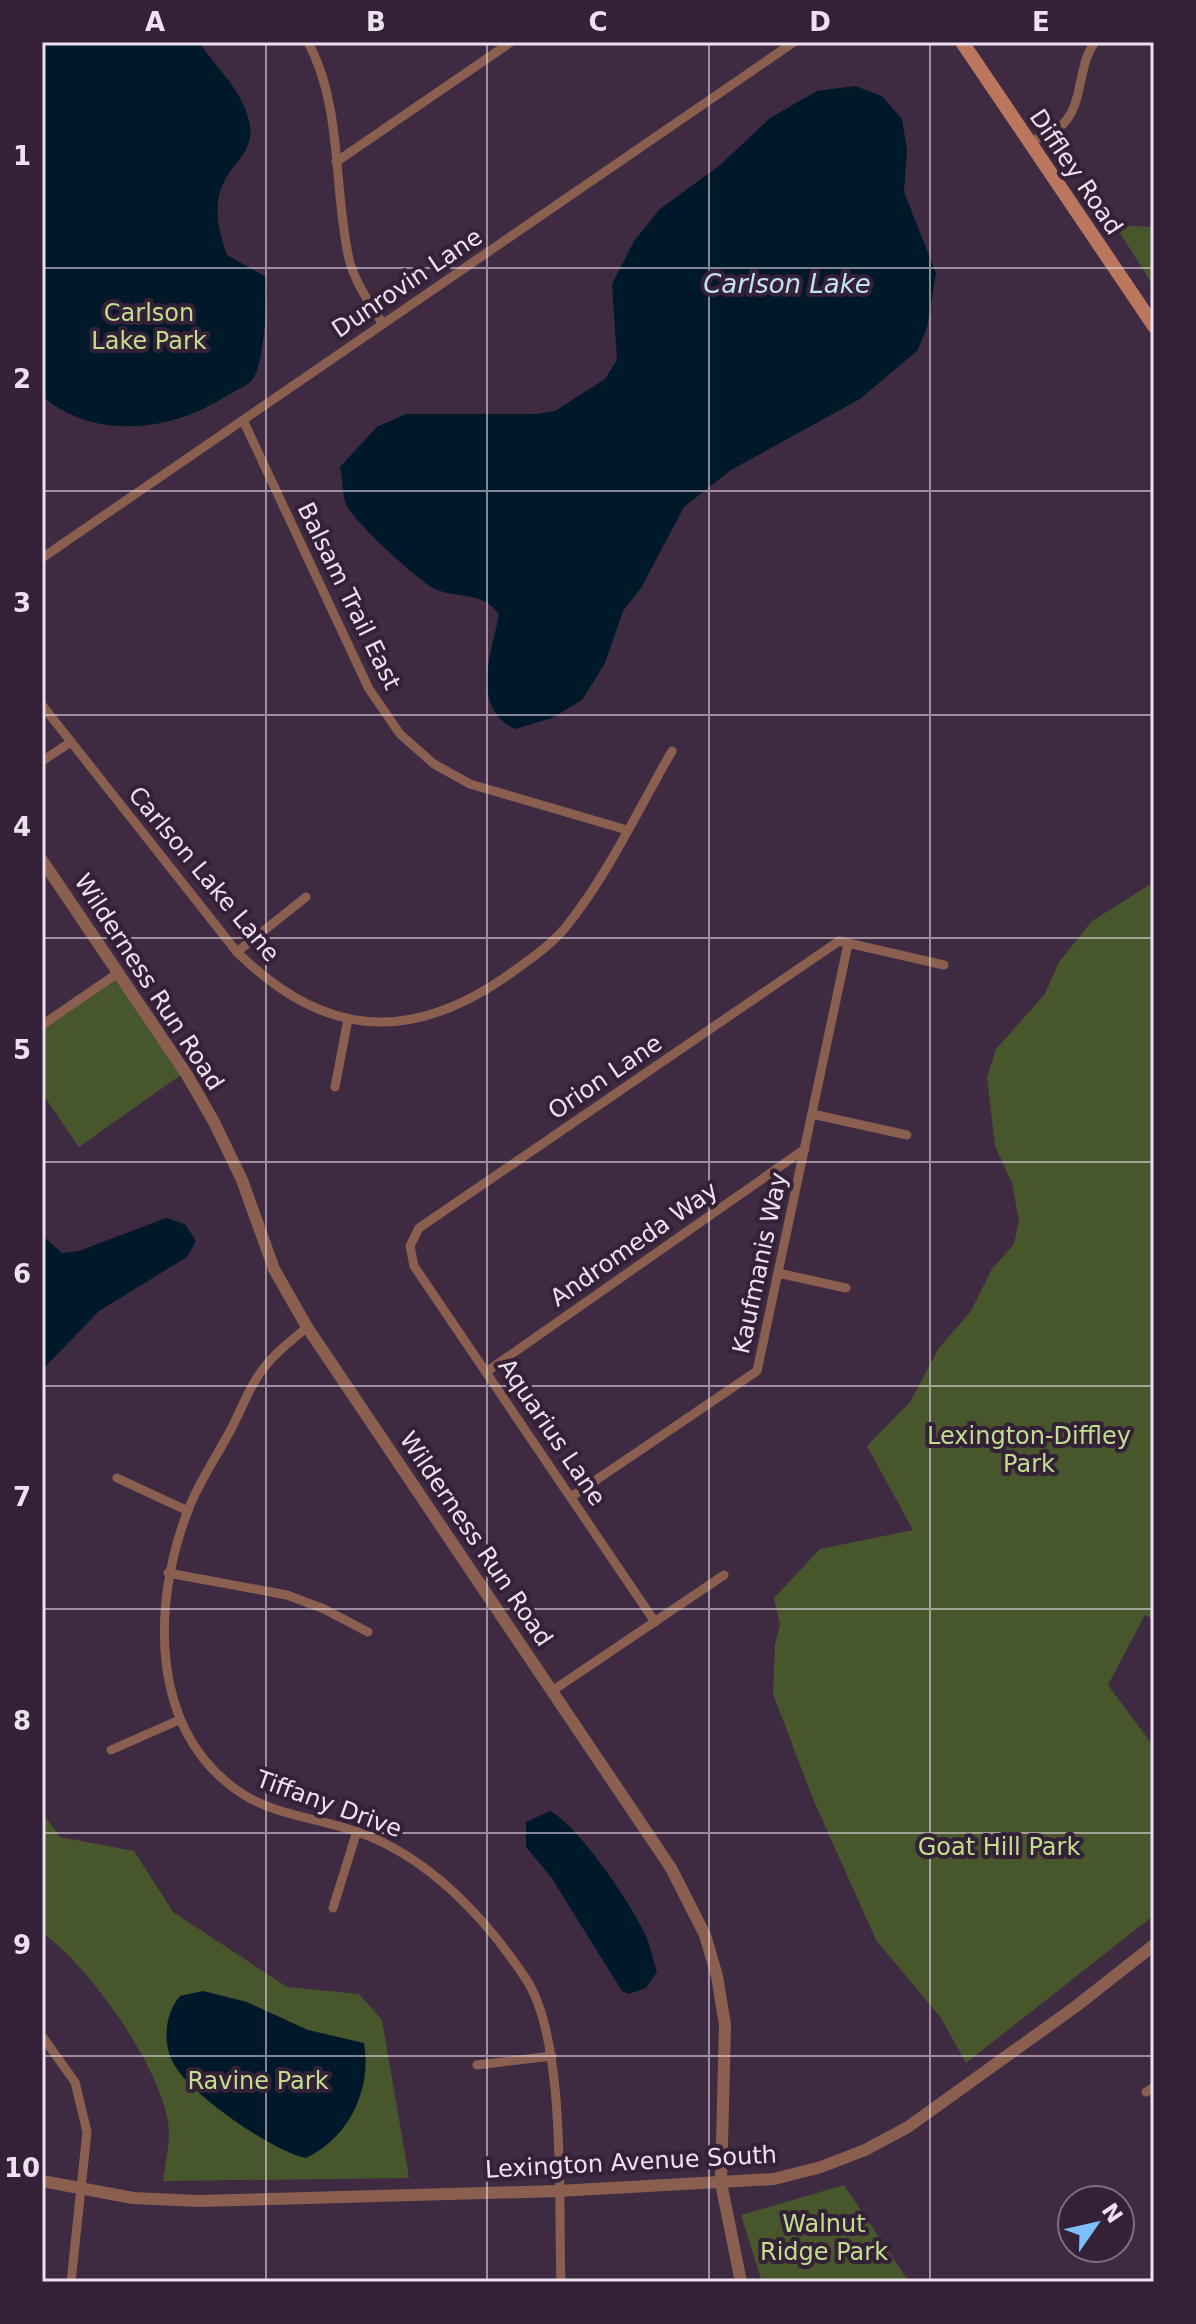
<svg xmlns="http://www.w3.org/2000/svg" width="1196" height="2324" font-family="'DejaVu Sans',sans-serif">
  <style>
    .green { fill: #48562c }
    .water { fill: #00192a }
    .lines { fill: none; stroke-linecap: round; stroke-linejoin: round }
    .minor { stroke: #8b5f50; stroke-width: 9 }
    .tertiary { stroke: #8b5f50; stroke-width: 12 }
    .secondary { stroke: #bb765e; stroke-width: 14 }
    .grid { fill: none; stroke: #ede0ef; stroke-width: 2; stroke-opacity: 0.55 }
    .labels { text-anchor: middle; dominant-baseline: central; stroke-width: 8; stroke-linejoin: round; paint-order: stroke }
    .street-label { font-size: 24px; fill: #ede0ef; stroke: #342137 }
    .park-label { font-size: 24px; fill: #c1de8d; stroke: #342137 }
    .water-label { font-size: 26px; font-style: italic; fill: #c2e0f6; stroke: #342137 }
    .neatline { fill: none; stroke: #ede0ef; stroke-width: 3 }
    .grid-label { font-size: 26px; text-anchor: middle; font-weight: bold; fill: #ede0ef }
  </style>
  <rect width="100%" height="100%" fill="#3e2b42"/>
  <g class="green">
    <path d="M 1115,225 L 1154,227 L 1154,287 Z"/>
    <path d="M 1154,882 L 1154,1620 L 1145,1615 L 1108,1685 L 1154,1747 L 1154,1915 L 966,2063 L 941,2018 L 876,1940 L 813,1799 L 773,1694 L 775,1644 L 780,1625 L 774,1598 L 820,1549 L 913,1530 L 867,1446 L 910,1402 L 939,1348 L 971,1311 L 992,1269 L 1014,1244 L 1019,1221 L 1012,1183 L 995,1146 L 987,1077 L 996,1049 L 1045,994 L 1059,962 L 1092,921 Z"/>
    <path d="M 118,973 L 185,1072 L 79,1147 L 42,1093 L 42,1025 Z"/>
    <path d="M 42,1812 L 60,1837 L 134,1851 L 173,1912 L 287,1987 L 359,1994 L 382,2020 L 409,2178 L 163,2181 C 165,2165 169,2148 169,2132 C 168,2076 87,1962 42,1933 Z"/>
    <path d="M 844,2185 L 909,2282 L 762,2282 L 741,2215 Z"/>
  </g>
  <g class="water">
    <path d="M 42,42 L 199,42 C 217,70 244,90 250,126 C 254,150 233,163 224,182 C 212,205 219,232 227,255 L 266,277 C 268,296 264,367 252,380 C 246,387 234,391 226,396 C 171,432 95,441 42,396 Z"/>
    <path d="M 855,86 L 882,96 L 902,119 L 907,150 L 904,192 L 936,273 L 927,328 L 917,351 L 860,399 L 731,470 L 684,507 L 641,588 L 623,611 L 605,663 L 582,700 L 552,718 L 515,729 C 470,708 491,654 499,615 C 486,592 457,598 437,590 C 419,582 353,521 346,504 C 342,493 343,478 340,467 L 377,427 L 406,414 L 536,414 L 555,411 L 605,379 L 617,360 L 612,284 L 634,241 L 660,209 L 719,166 L 770,118 L 817,91 Z"/>
    <path d="M 166,1218 L 185,1224 L 196,1241 L 187,1257 L 99,1311 L 42,1370 L 42,1235 L 62,1253 L 79,1251 Z"/>
    <path d="M 550,1811 C 578,1825 633,1906 646,1936 C 651,1947 653,1961 657,1972 L 646,1988 L 629,1994 L 622,1991 L 551,1877 L 526,1847 L 526,1822 Z"/>
    <path d="M 203,1991 L 247,2002 L 308,2030 L 364,2043 C 372,2090 349,2138 306,2158 C 273,2152 192,2095 175,2066 C 162,2046 164,2014 180,1996 Z"/>
  </g>
  <g class="lines">
    <g class="minor">
      <path d="M 308,42 C 343,107 333,188 349,259 C 355,283 370,304 383,324"/>
      <path d="M 1030,142 C 1041,137 1055,132 1063,124 C 1084,103 1077,66 1095,42"/>
      <path d="M 336,162 L 511,42"/>
      <path d="M 243,420 L 369,689 L 400,734 L 434,764 L 470,784 L 627,830"/>
      <path d="M 42,558 L 794,42"/>
      <path d="M 42,705 L 237,952 C 321,1035 406,1045 504,978 C 525,963 548,948 565,928 C 608,875 638,810 672,751"/>
      <path d="M 42,761 L 71,742"/>
      <path d="M 237,952 L 306,897"/>
      <path d="M 42,1025 L 118,973"/>
      <path d="M 335,1087 L 348,1019"/>
      <path d="M 812,1114 L 907,1135"/>
      <path d="M 778,1273 L 846,1288"/>
      <path d="M 307,1327 C 294,1339 278,1350 267,1364 C 251,1382 241,1411 229,1433 C 215,1459 197,1485 187,1513 C 152,1605 149,1732 241,1793 C 274,1815 318,1818 355,1831 C 427,1855 485,1917 526,1979 C 567,2041 558,2204 561,2282"/>
      <path d="M 486,1372 L 805,1149"/>
      <path d="M 117,1478 L 188,1511"/>
      <path d="M 571,1497 L 757,1371 L 848,944"/>
      <path d="M 168,1573 L 287,1595 L 324,1609 L 368,1632"/>
      <path d="M 655,1622 L 414,1266 L 410,1246 L 419,1228 L 839,941 L 944,965"/>
      <path d="M 552,1691 L 724,1575"/>
      <path d="M 111,1750 L 179,1720"/>
      <path d="M 333,1908 L 357,1831"/>
      <path d="M 42,2036 L 75,2082 L 87,2132 L 71,2282"/>
      <path d="M 477,2065 L 552,2056"/>
      <path d="M 1146,2092 L 1154,2087"/>
    </g>
    <g class="tertiary">
      <path d="M 42,860 L 187,1075 L 214,1122 L 242,1180 L 274,1269 L 307,1327 L 671,1868 L 705,1935 L 717,1976 L 725,2025 L 721,2183 L 741,2282"/>
      <path d="M 42,2181 L 133,2198 L 198,2201 L 558,2191 L 774,2179 L 821,2167 L 865,2150 L 908,2127 L 1075,2007 L 1154,1945"/>
    </g>
    <path class="secondary" d="M 962,42 L 1154,326"/>
  </g>
  <path class="grid" d="M 266,42 L 266,2282M 487,42 L 487,2282M 709,42 L 709,2282M 930,42 L 930,2282M 42,268 L 1154,268M 42,491 L 1154,491M 42,715 L 1154,715M 42,938 L 1154,938M 42,1162 L 1154,1162M 42,1386 L 1154,1386M 42,1609 L 1154,1609M 42,1833 L 1154,1833M 42,2056 L 1154,2056"/>
  <g class="labels">
    <g class="street-label">
      <text transform="translate(1076 172) rotate(56)">Diffley Road</text>
      <text transform="translate(407 283) rotate(-34)">Dunrovin Lane</text>
      <text transform="translate(349 596) rotate(64)">Balsam Trail East</text>
      <text transform="translate(204 874) rotate(50)">Carlson Lake Lane</text>
      <text transform="translate(149 982) rotate(57)">Wilderness Run Road</text>
      <text transform="translate(605 1077) rotate(-34)">Orion Lane</text>
      <text transform="translate(634 1244) rotate(-35)">Andromeda Way</text>
      <text transform="translate(760 1263) rotate(-78)">Kaufmanis Way</text>
      <text transform="translate(552 1432) rotate(56)">Aquarius Lane</text>
      <text transform="translate(476 1539) rotate(56)">Wilderness Run Road</text>
      <text transform="translate(329 1804) rotate(20)">Tiffany Drive</text>
      <text transform="translate(631 2162) rotate(-3)">Lexington Avenue South</text>
    </g>
    <g class="park-label">
      <text x="149" y="313">Carlson<tspan x="149" dy="28">Lake Park</tspan></text>
      <text x="1029" y="1436">Lexington-Diffley<tspan x="1029" dy="28">Park</tspan></text>
      <text x="999" y="1847">Goat Hill Park</text>
      <text x="258" y="2081">Ravine Park</text>
      <text x="824" y="2224">Walnut<tspan x="824" dy="28">Ridge Park</tspan></text>
    </g>
    <g class="water-label">
      <text x="787" y="284">Carlson Lake</text>
    </g>
  </g>
  <rect width="1196" height="2324" fill="none" stroke="#342137" stroke-width="88"/>
  <g transform="translate(1096 2224) rotate(56)"><circle r="38" fill="#342137" stroke="#7e6d81" stroke-width="2"/>
  <path d="M0-6L14 30L0 20L-14 30Z" fill="#7dbef9"/>
  <text y="-12" font-size="22" font-weight="bold" text-anchor="middle" fill="#ede0ef">N</text>
  </g>
  <rect x="44" y="44" width="1108" height="2236" class="neatline"/>
  <g class="grid-label">
    <text x="155" y="31">A</text>
    <text x="376" y="31">B</text>
    <text x="598" y="31">C</text>
    <text x="820" y="31">D</text>
    <text x="1041" y="31">E</text>
    <text x="22" y="165">1</text>
    <text x="22" y="388">2</text>
    <text x="22" y="612">3</text>
    <text x="22" y="836">4</text>
    <text x="22" y="1059">5</text>
    <text x="22" y="1283">6</text>
    <text x="22" y="1506">7</text>
    <text x="22" y="1730">8</text>
    <text x="22" y="1954">9</text>
    <text x="22" y="2177">10</text>
  </g>
</svg>
